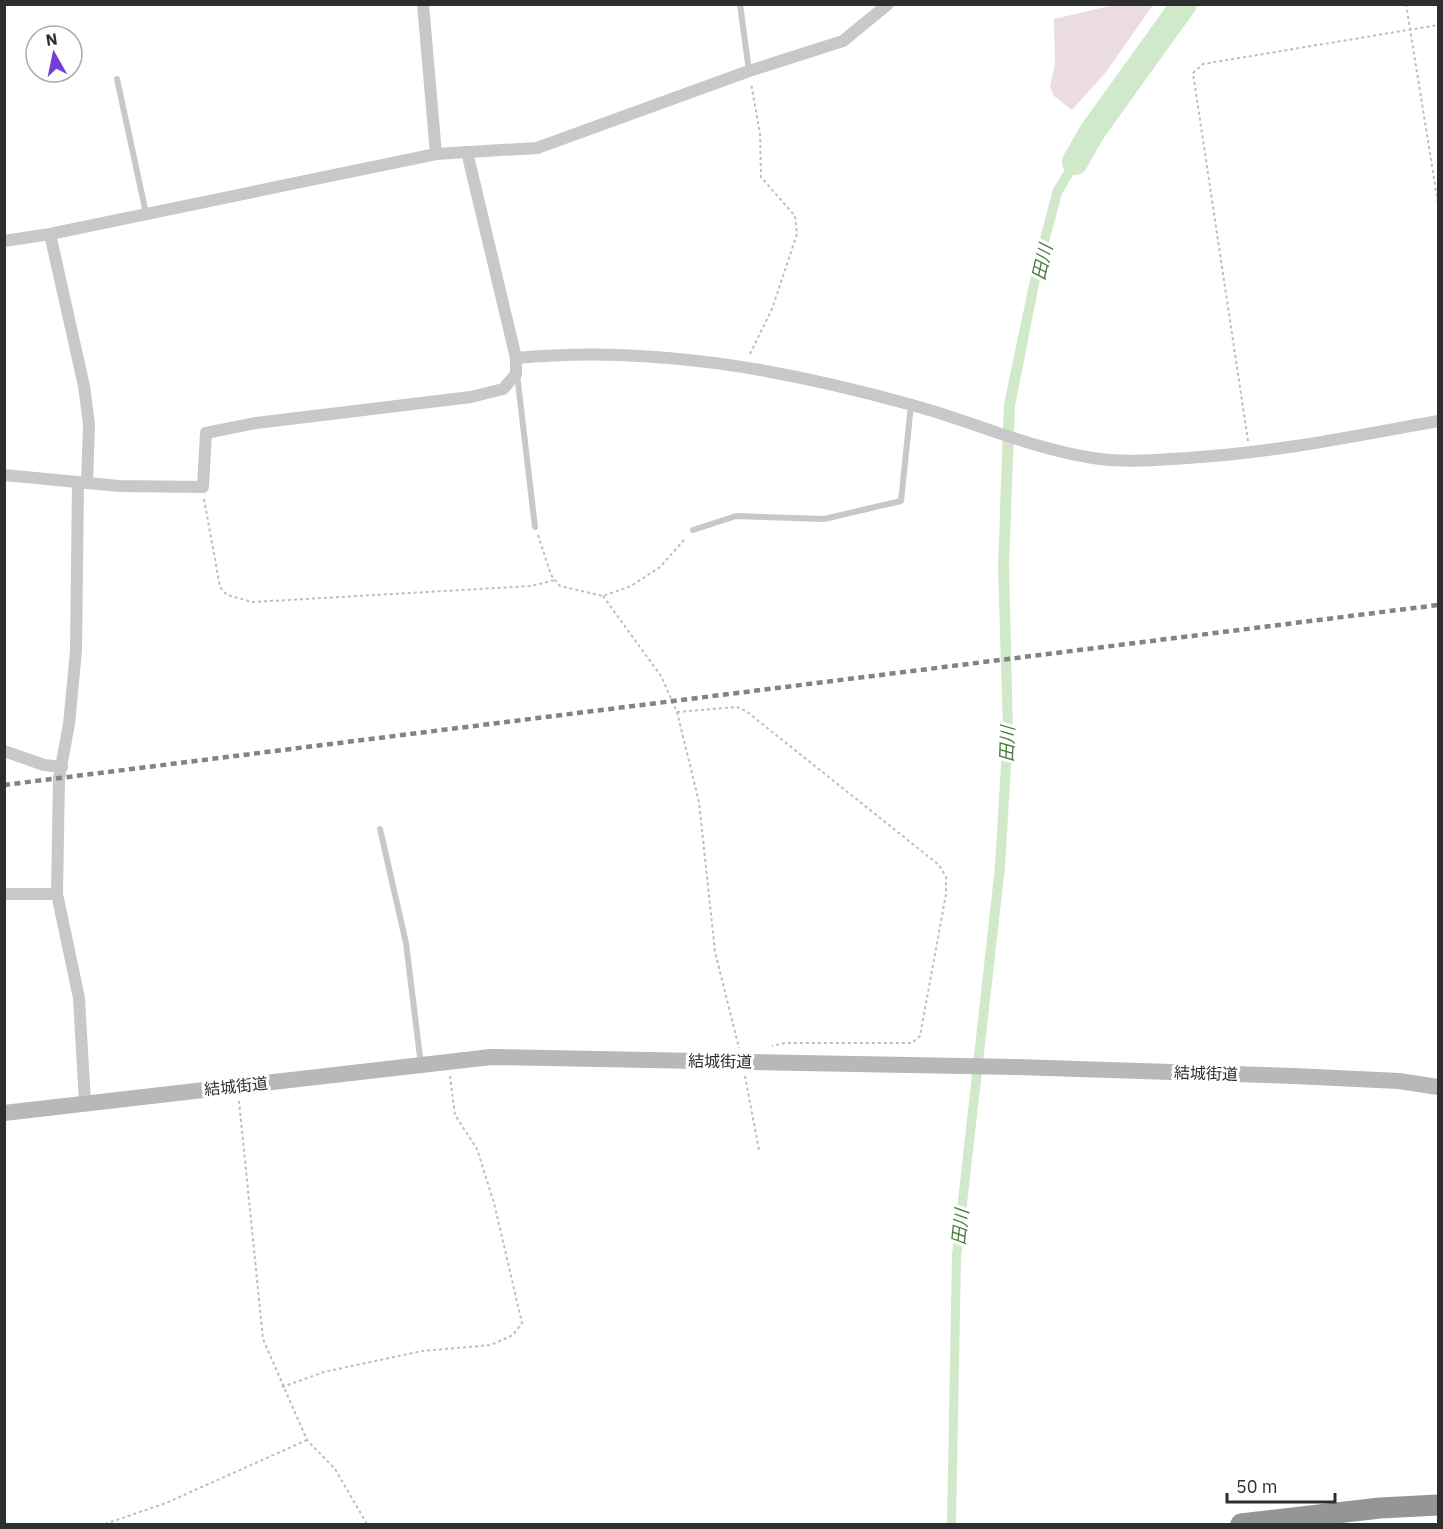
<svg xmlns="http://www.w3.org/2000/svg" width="1443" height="1529" font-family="'IBM Plex Sans','Noto Sans JP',sans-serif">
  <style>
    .green { fill: #ebdddf }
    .water { fill: #d1e9cb }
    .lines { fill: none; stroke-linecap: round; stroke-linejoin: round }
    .river { stroke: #d1e9cb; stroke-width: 26 }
    .path { stroke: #bebebe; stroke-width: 2; stroke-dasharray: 3 3; stroke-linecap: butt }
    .lane { stroke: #c8c8c8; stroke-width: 6 }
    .street { stroke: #c8c8c8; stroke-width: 12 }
    .secondary { stroke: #b8b8b8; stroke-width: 16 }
    .highway { stroke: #959595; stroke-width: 21 }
    .rail { stroke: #838383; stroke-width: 4.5; stroke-dasharray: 6 4.5; stroke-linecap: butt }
    .labels { text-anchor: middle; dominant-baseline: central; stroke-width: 6; stroke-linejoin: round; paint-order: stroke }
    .street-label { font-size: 16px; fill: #2e2e2e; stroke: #fff }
    .water-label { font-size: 18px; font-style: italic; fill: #4a7e3e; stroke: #fff }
  </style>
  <rect width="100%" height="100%" fill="#fff"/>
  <path class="green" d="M 1118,4 L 1153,5 L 1106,72 L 1072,110 L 1054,96 L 1050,86 L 1055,64 L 1054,19 Z"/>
  <path class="water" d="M 1089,129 L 1096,134 L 1062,194 L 1043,264 L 1015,406 L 1009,566 L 1013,732 L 1005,867 L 961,1257 L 956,1524 L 947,1524 L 952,1255 L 995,866 L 1003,731 L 998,566 L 1004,404 L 1034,261 L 1053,189 Z"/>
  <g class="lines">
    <path class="river" d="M 1075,162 L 1092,132 L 1184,4"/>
    <g class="path">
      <path d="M 1406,4 L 1438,203"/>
      <path d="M 750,354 L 772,309 L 797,234 L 795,216 L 761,177 L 760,134 L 751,83"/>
      <path d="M 1248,441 L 1193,73 L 1203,64 L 1438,25"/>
      <path d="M 204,499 L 220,587 L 227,595 L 253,602 L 531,586 L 555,580"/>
      <path d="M 538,535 L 551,575 L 560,586 L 603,596 L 631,586 L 660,567 L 686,538"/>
      <path d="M 603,596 L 661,676 L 677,712 L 699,802 L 715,952 L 739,1048"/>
      <path d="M 677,712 L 737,707 L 746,711 L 939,865 L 946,877 L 946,894 L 920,1036 L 912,1043 L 785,1043 L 772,1046"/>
      <path d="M 745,1076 L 759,1150"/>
      <path d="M 239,1101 L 263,1339 L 307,1440 L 335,1469 L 367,1524"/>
      <path d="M 282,1387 L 324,1372 L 422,1351 L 491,1345 L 513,1335 L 522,1323 L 494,1203 L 477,1149 L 455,1115 L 450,1076"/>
      <path d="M 105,1524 L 166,1503 L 307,1440"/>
    </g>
    <g class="lane">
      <path d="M 740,4 L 749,71"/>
      <path d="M 117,79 L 146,213"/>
      <path d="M 517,374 L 535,527"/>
      <path d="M 693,530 L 736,516 L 824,519 L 901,501 L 911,405"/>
      <path d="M 380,829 L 406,943 L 421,1065"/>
    </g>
    <g class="street">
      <path d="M 423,4 L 436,154"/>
      <path d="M 50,234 L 84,386 L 89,424 L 87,483"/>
      <path d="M 4,241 L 50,234 L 436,154 L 537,148 L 749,71 L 843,41 L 888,4"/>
      <path d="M 516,358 C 650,345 783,369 912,405 C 972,421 1031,449 1093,458 C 1124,463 1155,460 1187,458 C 1272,453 1355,436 1438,421"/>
      <path d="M 4,475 L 119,486 L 203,487 L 206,433 L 256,423 L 471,397 L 503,389 L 516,374 L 516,358 L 467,152"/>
      <path d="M 78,483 L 76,651 L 69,724 L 59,778 L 57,894 L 79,998 L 85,1103"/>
      <path d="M 4,751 L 44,765 L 62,767"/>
      <path d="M 4,894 L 57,894"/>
    </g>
    <path class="secondary" d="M 4,1113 L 491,1057 L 1016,1067 L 1294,1076 L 1399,1081 L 1438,1087"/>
    <path class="highway" d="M 1241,1524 L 1380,1508 L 1438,1505"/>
    <path class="rail" d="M 4,785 L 1438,605"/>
  </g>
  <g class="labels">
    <g class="street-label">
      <text transform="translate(720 1061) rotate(1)">結城街道</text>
      <text transform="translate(1206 1073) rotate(2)">結城街道</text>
      <text transform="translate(236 1086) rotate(-6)">結城街道</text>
    </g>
    <g class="water-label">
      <text transform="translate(1042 262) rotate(-77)">田川</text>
      <text transform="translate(1007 744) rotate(-88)">田川</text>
      <text transform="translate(960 1227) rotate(-84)">田川</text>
    </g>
  </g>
  <rect width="1443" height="1529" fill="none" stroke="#2e2e2e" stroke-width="12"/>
  <g transform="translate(54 54) rotate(351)"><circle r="28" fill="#ffffff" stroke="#ababab" stroke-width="1.5"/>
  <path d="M0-4.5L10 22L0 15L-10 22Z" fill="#753fd7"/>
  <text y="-9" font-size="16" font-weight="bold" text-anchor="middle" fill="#2e2e2e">N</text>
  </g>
  <path d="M1227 1493v9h108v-9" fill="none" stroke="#2e2e2e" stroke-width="3"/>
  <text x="1236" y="1493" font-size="18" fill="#2e2e2e" stroke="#ffffff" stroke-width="4.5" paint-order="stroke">50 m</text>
</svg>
